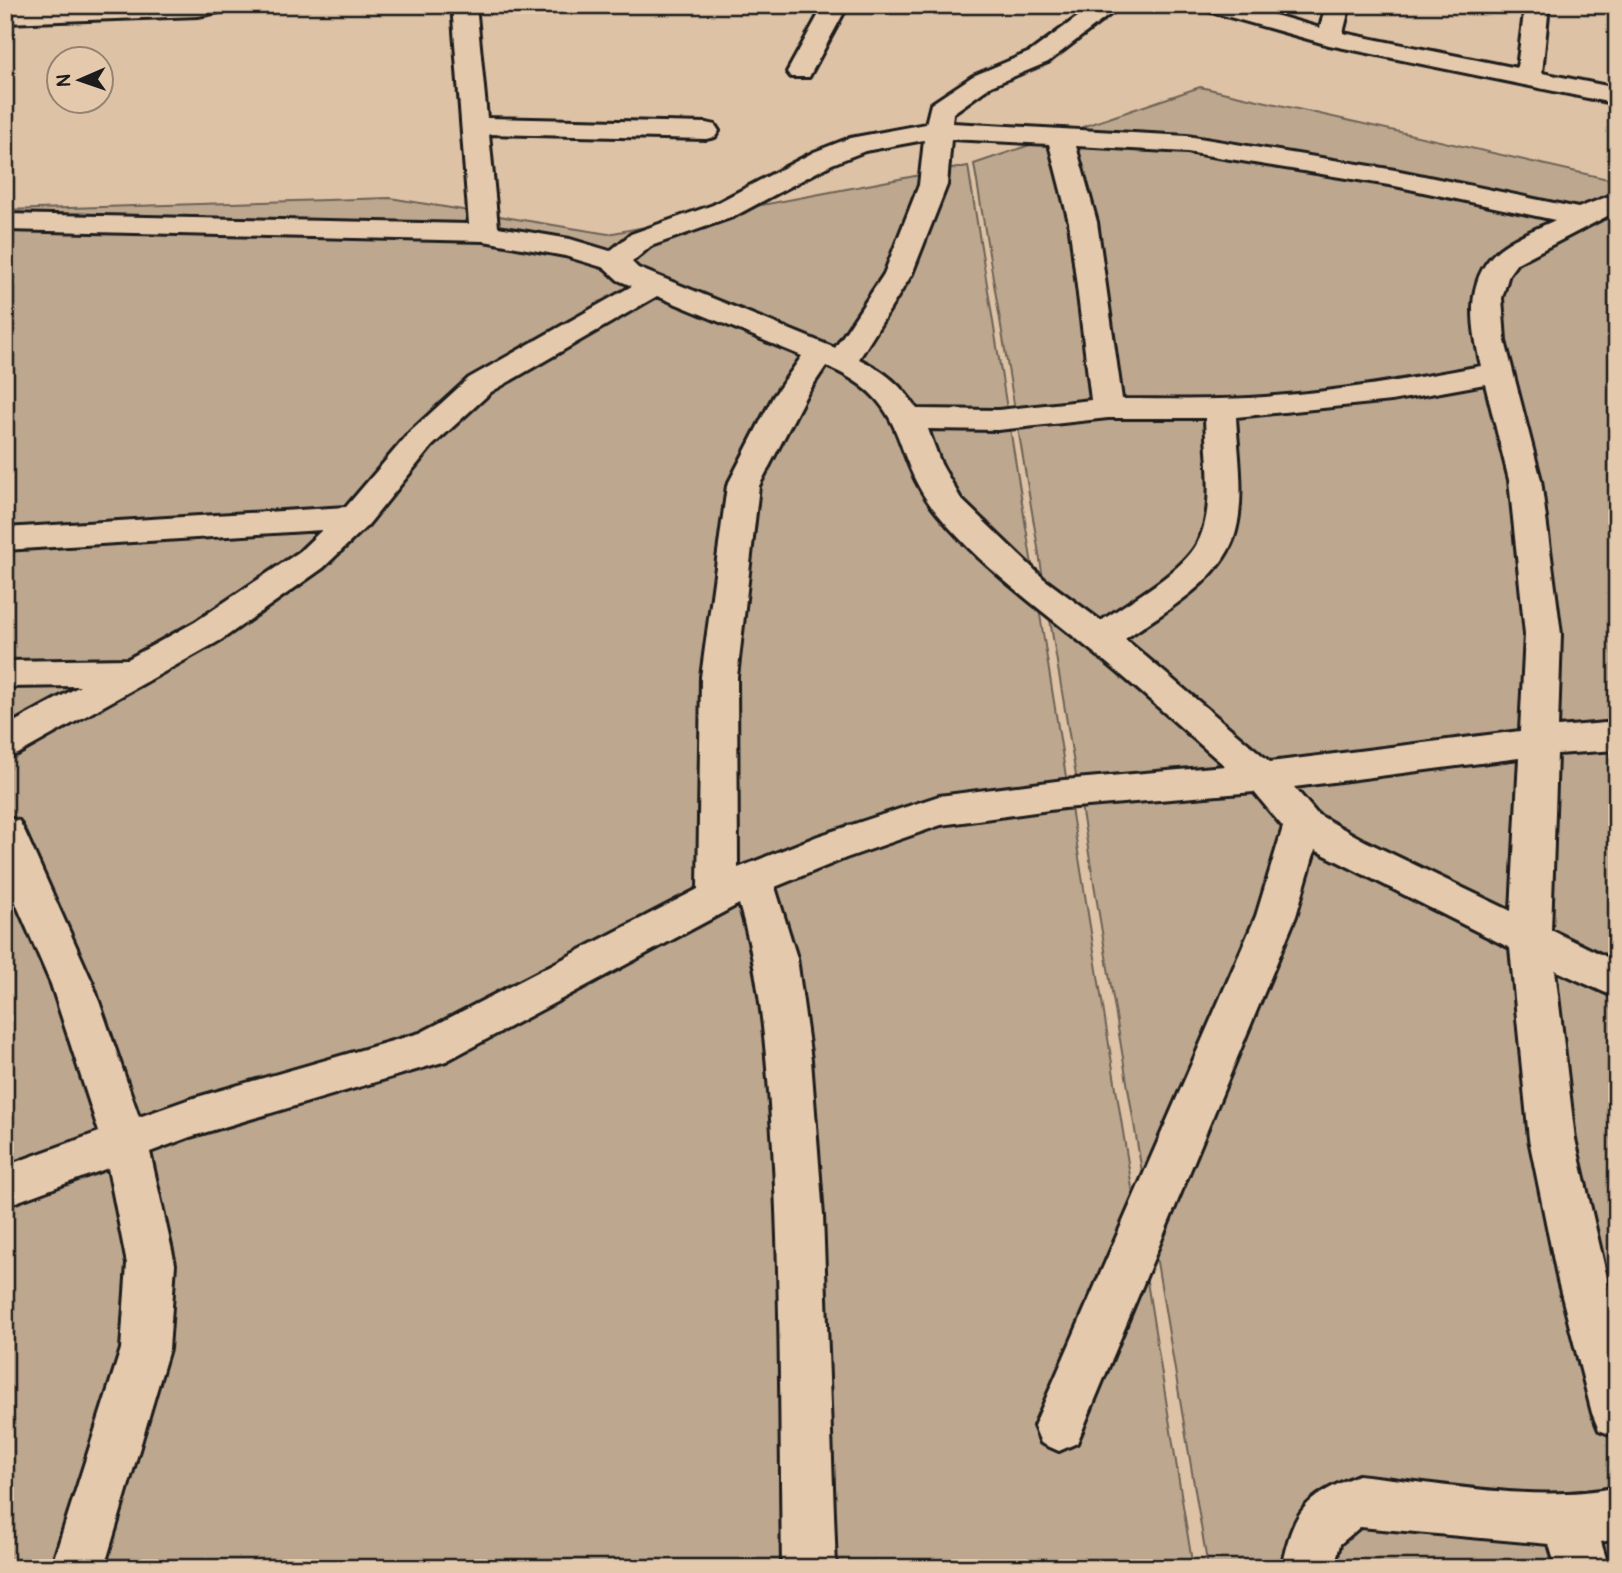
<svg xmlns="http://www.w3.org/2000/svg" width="1622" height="1573" font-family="Pangolin,sans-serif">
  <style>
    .green { fill: #bda78f; stroke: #6c6256; stroke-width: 2 }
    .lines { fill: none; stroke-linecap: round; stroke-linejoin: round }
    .street-casing { stroke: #1c1c1c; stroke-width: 6 }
    .street { fill: #e5c9ac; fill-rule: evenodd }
  </style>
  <rect width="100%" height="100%" fill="#ddc2a6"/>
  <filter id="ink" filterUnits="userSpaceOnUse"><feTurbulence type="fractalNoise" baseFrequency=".0143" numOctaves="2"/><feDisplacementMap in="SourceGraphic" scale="14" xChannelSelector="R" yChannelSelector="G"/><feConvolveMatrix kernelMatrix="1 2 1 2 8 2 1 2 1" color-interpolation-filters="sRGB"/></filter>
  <g filter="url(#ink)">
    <g class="green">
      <path d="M 1200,87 L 1617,181 L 1617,1568 L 1208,1568 L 974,164 Z"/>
      <path d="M 968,166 L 1193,1568 L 5,1568 L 5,210 L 390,198 L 608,234 Z"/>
    </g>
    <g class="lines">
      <defs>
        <g id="street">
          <path d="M 102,5 L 233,5 L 229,10 L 198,16 L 5,23 L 5,9 Z"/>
          <path d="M 452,5 L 476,5 L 487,118 L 706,123 L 715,125 L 719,131 L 715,137 L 706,139 L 489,134 L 498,227 L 570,239 L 610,251 L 631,234 L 713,205 L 814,152 L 850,138 L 926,124 L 931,104 L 973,76 L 1030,52 L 1094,5 L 1122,5 L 1048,62 L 991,86 L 953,113 L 952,123 L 1187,136 L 1395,170 L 1578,208 L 1617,193 L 1617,211 L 1517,263 L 1509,274 L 1502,298 L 1505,341 L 1541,480 L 1561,634 L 1558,727 L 1617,722 L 1617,750 L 1557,754 L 1551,930 L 1617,962 L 1617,998 L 1555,970 L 1575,1139 L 1617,1321 L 1617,1437 L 1599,1430 L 1592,1413 L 1558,1281 L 1529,1139 L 1510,948 L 1315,850 L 1296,916 L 1077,1443 L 1059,1451 L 1041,1443 L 1034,1426 L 1256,916 L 1283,827 L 1254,792 L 1064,808 L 941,825 L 846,858 L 775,887 L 797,958 L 811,1060 L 823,1216 L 836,1568 L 782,1568 C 780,1427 781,1287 773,1147 C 767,1064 763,984 739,904 L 446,1061 L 190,1137 L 150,1152 L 175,1264 L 169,1349 L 104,1568 L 51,1568 L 121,1349 L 127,1264 L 108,1168 L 5,1206 L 5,1166 L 99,1132 L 51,984 L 5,878 L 5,817 L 19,821 L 25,832 L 93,984 L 139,1117 L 187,1100 L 420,1033 L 698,889 L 701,677 L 727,486 L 773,397 L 802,356 L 657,296 L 491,392 L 432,446 L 368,525 L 323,568 L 221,640 L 18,754 L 5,758 L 5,727 L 80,686 L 5,687 L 5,661 L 128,659 L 195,622 L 299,552 L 322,530 L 5,550 L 5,528 L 346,507 L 410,432 L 469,378 L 632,286 L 618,280 L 605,268 L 565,256 L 484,241 L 5,230 L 5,214 L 469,224 ZM 951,139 L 1049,144 L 1069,222 L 1091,400 L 998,410 L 917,409 C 901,385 886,372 859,359 L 912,274 L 947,185 ZM 924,140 L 919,185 L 884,274 L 835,348 L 638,268 L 632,262 L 651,246 L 733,217 L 832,164 L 865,151 ZM 1076,146 L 1187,152 L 1395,186 L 1555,220 C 1537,229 1511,238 1496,252 C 1464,282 1472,328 1481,366 C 1395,382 1307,397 1219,399 C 1187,400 1155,399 1122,399 L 1097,222 ZM 826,366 C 914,403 887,453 937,513 C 980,566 1035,605 1088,648 C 1135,685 1180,727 1225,766 L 1064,780 L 939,796 L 818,836 L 738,868 L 737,677 L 759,486 L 805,397 ZM 1485,384 L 1509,480 L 1525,634 L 1520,731 L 1270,762 L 1125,639 C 1163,612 1223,581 1236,531 C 1245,495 1238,455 1236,417 L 1391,401 ZM 1108,418 L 1205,418 C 1206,457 1216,506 1198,542 C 1183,572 1128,602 1101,621 L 1044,579 L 961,499 L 941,464 L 928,429 L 998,430 ZM 1519,758 L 1511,911 L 1365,841 L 1317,814 L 1294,787 Z"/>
          <path d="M 824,5 L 848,5 L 809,77 L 791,77 L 787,72 Z"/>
          <path d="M 1201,5 L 1240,5 L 1320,28 L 1326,5 L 1350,5 L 1343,33 L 1517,68 L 1525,5 L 1549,5 L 1542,73 L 1617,88 L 1617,104 L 1329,45 L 1205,10 Z"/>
          <path d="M 1358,1475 C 1436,1483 1541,1504 1617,1487 L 1617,1539 L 1601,1542 L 1609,1568 L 1556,1568 L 1549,1544 L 1360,1527 L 1340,1544 L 1334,1568 L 1281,1568 C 1294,1510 1303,1498 1358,1475 Z"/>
        </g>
      </defs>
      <use href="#street" class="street-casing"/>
      <use href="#street" class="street"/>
    </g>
  </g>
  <rect width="1622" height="1573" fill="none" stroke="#e5c9ac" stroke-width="28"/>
  <rect x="14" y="14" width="1594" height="1545" fill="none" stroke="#1c1c1c" stroke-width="2.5" filter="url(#ink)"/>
  <g transform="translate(80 80) rotate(268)"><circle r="33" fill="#e5c9ac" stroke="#958472" stroke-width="2"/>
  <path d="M0-5L12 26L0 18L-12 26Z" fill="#1c1c1c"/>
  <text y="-10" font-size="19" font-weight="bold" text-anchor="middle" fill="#1c1c1c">N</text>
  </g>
</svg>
